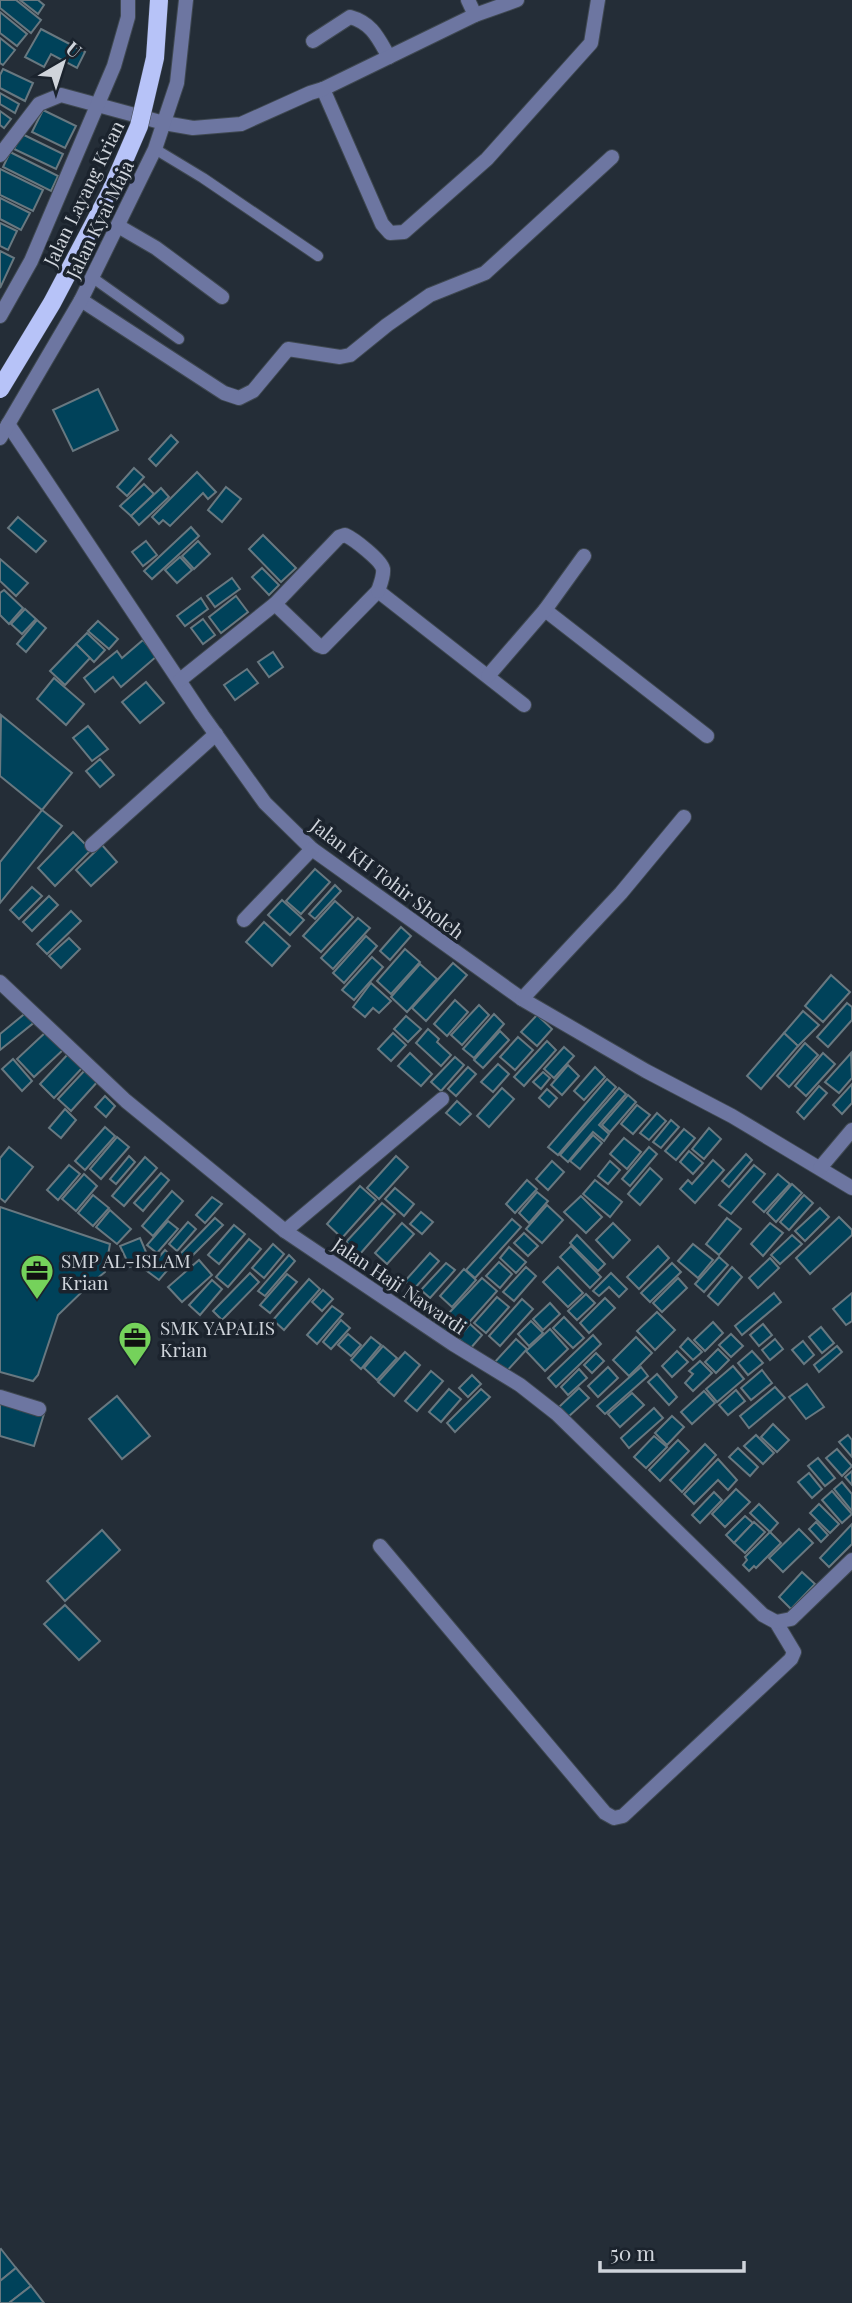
<svg xmlns="http://www.w3.org/2000/svg" width="852" height="2303" font-family="'Playfair Display',serif">
  <style>
    .building { fill: #00425a; stroke: #687880; stroke-width: 2 }
    .lines { fill: none; stroke-linecap: round; stroke-linejoin: round }
    .service-casing { stroke: #3f4851; stroke-width: 12 }
    .minor-casing { stroke: #3f4851; stroke-width: 16 }
    .tertiary-casing { stroke: #3f4851; stroke-width: 16 }
    .service { stroke: #6d76a1; stroke-width: 10 }
    .minor { stroke: #6d76a1; stroke-width: 14 }
    .tertiary { stroke: #6d76a1; stroke-width: 14 }
    .primary-bridge-casing { stroke: #3f4851; stroke-width: 19; stroke-linecap: butt }
    .primary-bridge { stroke: #b7c3f8; stroke-width: 18 }
    .labels { text-anchor: middle; dominant-baseline: central; stroke-width: 7; stroke-linejoin: round; paint-order: stroke }
    .street-label { font-size: 19px; fill: #cfd4db; stroke: #1b232d }
    .poi-label { font-size: 19px; fill: #cfd4db; stroke: #1b232d; text-anchor: start }
  </style>
  <rect width="100%" height="100%" fill="#242d37"/>
  <g class="building">
    <path d="M 0,0 L 16,0 L 41,20 L 31,33 L 0,8 Z"/>
    <path d="M 20,0 L 38,0 L 44,5 L 38,14 Z"/>
    <path d="M 0,12 L 27,34 L 17,46 L 0,33 Z"/>
    <path d="M 41,29 L 85,52 L 77,68 L 51,54 L 44,67 L 25,57 Z"/>
    <path d="M 0,38 L 15,50 L 3,65 L 0,63 Z"/>
    <path d="M 3,69 L 33,83 L 25,101 L 0,88 L 0,75 Z"/>
    <path d="M 0,93 L 19,104 L 15,113 L 0,104 Z"/>
    <path d="M 43,110 L 76,126 L 65,148 L 32,132 Z"/>
    <path d="M 0,111 L 11,119 L 4,128 L 0,125 Z"/>
    <path d="M 22,134 L 63,154 L 56,169 L 14,149 Z"/>
    <path d="M 10,152 L 58,176 L 51,191 L 3,167 Z"/>
    <path d="M 0,169 L 43,190 L 33,211 L 0,195 Z"/>
    <path d="M 0,198 L 30,213 L 21,230 L 0,219 Z"/>
    <path d="M 0,223 L 17,231 L 8,250 L 0,246 Z"/>
    <path d="M 0,251 L 14,258 L 0,288 Z"/>
    <path d="M 98,389 L 118,430 L 73,451 L 53,410 Z"/>
    <path d="M 171,435 L 178,442 L 156,466 L 149,459 Z"/>
    <path d="M 134,468 L 144,477 L 127,496 L 117,487 Z"/>
    <path d="M 197,472 L 216,492 L 208,499 L 203,493 L 170,526 L 163,520 L 159,524 L 152,517 Z"/>
    <path d="M 144,484 L 154,494 L 131,516 L 120,506 Z"/>
    <path d="M 226,487 L 241,499 L 222,522 L 208,510 Z"/>
    <path d="M 161,488 L 169,497 L 139,525 L 131,516 Z"/>
    <path d="M 18,517 L 46,541 L 36,552 L 8,528 Z"/>
    <path d="M 191,527 L 199,536 L 152,579 L 144,571 Z"/>
    <path d="M 263,535 L 296,568 L 281,582 L 249,549 Z"/>
    <path d="M 146,541 L 157,555 L 143,566 L 132,552 Z"/>
    <path d="M 198,541 L 210,554 L 194,569 L 182,556 Z"/>
    <path d="M 180,557 L 192,570 L 177,583 L 165,570 Z"/>
    <path d="M 0,559 L 28,583 L 16,596 L 0,581 Z"/>
    <path d="M 262,568 L 279,585 L 269,595 L 252,577 Z"/>
    <path d="M 232,578 L 240,589 L 215,607 L 207,596 Z"/>
    <path d="M 4,590 L 23,608 L 9,624 L 0,615 L 0,593 Z"/>
    <path d="M 236,596 L 248,612 L 221,633 L 209,617 Z"/>
    <path d="M 201,598 L 208,609 L 185,626 L 177,616 Z"/>
    <path d="M 25,609 L 36,619 L 22,634 L 11,624 Z"/>
    <path d="M 203,619 L 215,635 L 203,644 L 191,628 Z"/>
    <path d="M 37,620 L 46,628 L 26,652 L 17,644 Z"/>
    <path d="M 98,621 L 118,639 L 109,649 L 88,631 Z"/>
    <path d="M 87,633 L 105,650 L 94,662 L 76,644 Z"/>
    <path d="M 143,640 L 157,656 L 121,687 L 113,677 L 95,692 L 84,678 L 117,651 L 122,658 Z"/>
    <path d="M 76,644 L 90,658 L 65,685 L 50,671 Z"/>
    <path d="M 273,652 L 283,667 L 269,677 L 258,662 Z"/>
    <path d="M 247,669 L 258,683 L 235,700 L 224,685 Z"/>
    <path d="M 54,678 L 84,704 L 66,725 L 37,699 Z"/>
    <path d="M 146,682 L 164,703 L 140,723 L 122,702 Z"/>
    <path d="M 1,715 L 72,773 L 42,810 L 0,776 Z"/>
    <path d="M 88,726 L 108,749 L 92,761 L 73,738 Z"/>
    <path d="M 100,759 L 114,775 L 100,787 L 86,771 Z"/>
    <path d="M 42,810 L 62,826 L 0,903 L 0,862 Z"/>
    <path d="M 73,832 L 91,850 L 55,886 L 38,868 Z"/>
    <path d="M 102,845 L 117,862 L 91,886 L 76,870 Z"/>
    <path d="M 315,869 L 330,882 L 301,914 L 286,901 Z"/>
    <path d="M 335,885 L 341,891 L 315,919 L 309,914 Z"/>
    <path d="M 32,887 L 42,896 L 19,919 L 10,910 Z"/>
    <path d="M 49,896 L 58,905 L 32,931 L 23,922 Z"/>
    <path d="M 282,900 L 304,920 L 290,935 L 268,915 Z"/>
    <path d="M 335,901 L 353,917 L 321,952 L 303,936 Z"/>
    <path d="M 71,911 L 81,921 L 47,954 L 37,944 Z"/>
    <path d="M 358,918 L 370,928 L 333,969 L 321,958 Z"/>
    <path d="M 264,922 L 290,946 L 272,966 L 246,942 Z"/>
    <path d="M 401,927 L 411,936 L 390,960 L 380,951 Z"/>
    <path d="M 366,936 L 377,946 L 344,983 L 333,973 Z"/>
    <path d="M 69,938 L 80,949 L 61,968 L 49,956 Z"/>
    <path d="M 405,949 L 420,962 L 391,994 L 377,981 Z"/>
    <path d="M 372,957 L 383,967 L 354,1000 L 342,990 Z"/>
    <path d="M 453,963 L 467,975 L 426,1021 L 412,1008 Z"/>
    <path d="M 420,964 L 437,979 L 407,1012 L 391,997 Z"/>
    <path d="M 831,975 L 850,992 L 823,1022 L 805,1006 Z"/>
    <path d="M 371,983 L 391,1001 L 379,1013 L 373,1008 L 365,1017 L 353,1007 Z"/>
    <path d="M 455,1000 L 468,1012 L 447,1036 L 434,1024 Z"/>
    <path d="M 847,1003 L 852,1007 L 852,1020 L 828,1047 L 817,1037 Z"/>
    <path d="M 479,1005 L 489,1015 L 462,1045 L 451,1035 Z"/>
    <path d="M 28,1011 L 36,1021 L 0,1050 L 0,1034 Z"/>
    <path d="M 803,1011 L 819,1025 L 798,1046 L 784,1033 Z"/>
    <path d="M 494,1014 L 504,1024 L 474,1058 L 463,1049 Z"/>
    <path d="M 537,1015 L 552,1029 L 537,1046 L 521,1032 Z"/>
    <path d="M 406,1016 L 421,1029 L 408,1042 L 394,1029 Z"/>
    <path d="M 428,1029 L 439,1039 L 437,1042 L 451,1055 L 441,1066 L 416,1043 Z"/>
    <path d="M 47,1031 L 64,1049 L 34,1077 L 17,1059 Z"/>
    <path d="M 500,1031 L 509,1040 L 483,1068 L 474,1060 Z"/>
    <path d="M 393,1033 L 406,1045 L 391,1061 L 378,1049 Z"/>
    <path d="M 784,1033 L 798,1046 L 761,1089 L 747,1076 Z"/>
    <path d="M 518,1037 L 533,1050 L 515,1070 L 500,1057 Z"/>
    <path d="M 547,1041 L 556,1050 L 524,1086 L 514,1077 Z"/>
    <path d="M 805,1043 L 818,1055 L 789,1087 L 777,1076 Z"/>
    <path d="M 564,1047 L 574,1056 L 554,1078 L 544,1069 Z"/>
    <path d="M 69,1053 L 83,1067 L 54,1098 L 40,1084 Z"/>
    <path d="M 410,1053 L 432,1074 L 421,1086 L 398,1066 Z"/>
    <path d="M 823,1053 L 835,1064 L 806,1096 L 795,1086 Z"/>
    <path d="M 851,1053 L 852,1078 L 839,1093 L 825,1082 Z"/>
    <path d="M 455,1057 L 464,1065 L 441,1091 L 431,1082 Z"/>
    <path d="M 13,1059 L 32,1081 L 22,1091 L 2,1069 Z"/>
    <path d="M 498,1064 L 509,1074 L 493,1092 L 481,1082 Z"/>
    <path d="M 568,1065 L 579,1076 L 562,1095 L 551,1085 Z"/>
    <path d="M 468,1067 L 476,1074 L 456,1096 L 448,1089 Z"/>
    <path d="M 595,1067 L 605,1077 L 584,1100 L 574,1091 Z"/>
    <path d="M 86,1069 L 99,1080 L 71,1111 L 58,1099 Z"/>
    <path d="M 543,1072 L 550,1078 L 541,1089 L 533,1082 Z"/>
    <path d="M 607,1079 L 616,1087 L 558,1155 L 548,1147 Z"/>
    <path d="M 852,1084 L 852,1103 L 842,1114 L 833,1105 Z"/>
    <path d="M 819,1086 L 827,1093 L 804,1119 L 797,1112 Z"/>
    <path d="M 502,1088 L 514,1099 L 489,1127 L 477,1116 Z"/>
    <path d="M 619,1088 L 626,1094 L 599,1125 L 609,1134 L 604,1141 L 593,1132 L 568,1162 L 560,1155 Z"/>
    <path d="M 547,1089 L 557,1098 L 549,1107 L 539,1098 Z"/>
    <path d="M 628,1095 L 636,1102 L 610,1132 L 602,1125 Z"/>
    <path d="M 105,1096 L 115,1106 L 106,1117 L 95,1107 Z"/>
    <path d="M 457,1101 L 471,1114 L 460,1125 L 446,1113 Z"/>
    <path d="M 637,1105 L 650,1115 L 633,1134 L 621,1124 Z"/>
    <path d="M 65,1109 L 76,1120 L 61,1138 L 49,1128 Z"/>
    <path d="M 657,1113 L 666,1121 L 649,1140 L 640,1133 Z"/>
    <path d="M 671,1120 L 679,1127 L 661,1148 L 653,1142 Z"/>
    <path d="M 105,1127 L 115,1136 L 85,1170 L 75,1161 Z"/>
    <path d="M 709,1128 L 721,1139 L 704,1159 L 692,1149 Z"/>
    <path d="M 684,1129 L 695,1138 L 676,1160 L 665,1151 Z"/>
    <path d="M 593,1135 L 602,1143 L 580,1169 L 570,1161 Z"/>
    <path d="M 117,1137 L 129,1147 L 101,1179 L 90,1169 Z"/>
    <path d="M 624,1138 L 641,1152 L 627,1169 L 610,1154 Z"/>
    <path d="M 9,1147 L 33,1167 L 5,1202 L 0,1198 L 0,1158 Z"/>
    <path d="M 649,1147 L 657,1154 L 630,1186 L 622,1179 Z"/>
    <path d="M 689,1151 L 703,1163 L 693,1174 L 680,1162 Z"/>
    <path d="M 746,1154 L 752,1160 L 729,1187 L 722,1181 Z"/>
    <path d="M 129,1156 L 135,1162 L 116,1184 L 110,1179 Z"/>
    <path d="M 396,1156 L 408,1167 L 379,1199 L 367,1188 Z"/>
    <path d="M 145,1157 L 157,1168 L 124,1206 L 112,1196 Z"/>
    <path d="M 713,1160 L 724,1170 L 695,1203 L 680,1189 L 688,1180 L 692,1184 Z"/>
    <path d="M 552,1161 L 564,1172 L 548,1190 L 536,1179 Z"/>
    <path d="M 610,1161 L 620,1170 L 608,1184 L 598,1176 Z"/>
    <path d="M 69,1165 L 80,1174 L 58,1200 L 47,1190 Z"/>
    <path d="M 754,1165 L 765,1174 L 731,1214 L 719,1205 Z"/>
    <path d="M 650,1168 L 662,1179 L 640,1205 L 628,1194 Z"/>
    <path d="M 161,1173 L 169,1180 L 143,1211 L 134,1203 Z"/>
    <path d="M 84,1174 L 97,1186 L 76,1211 L 62,1199 Z"/>
    <path d="M 778,1174 L 790,1184 L 764,1212 L 753,1202 Z"/>
    <path d="M 527,1180 L 537,1189 L 515,1213 L 506,1204 Z"/>
    <path d="M 595,1180 L 622,1202 L 610,1217 L 583,1194 Z"/>
    <path d="M 792,1184 L 802,1193 L 776,1222 L 767,1213 Z"/>
    <path d="M 360,1186 L 376,1200 L 342,1238 L 327,1224 Z"/>
    <path d="M 395,1188 L 414,1204 L 404,1216 L 385,1199 Z"/>
    <path d="M 172,1191 L 183,1201 L 153,1236 L 142,1226 Z"/>
    <path d="M 537,1192 L 548,1201 L 529,1223 L 519,1213 Z"/>
    <path d="M 93,1195 L 109,1208 L 93,1226 L 78,1213 Z"/>
    <path d="M 804,1195 L 813,1203 L 789,1230 L 780,1222 Z"/>
    <path d="M 581,1196 L 602,1217 L 586,1233 L 564,1212 Z"/>
    <path d="M 212,1197 L 222,1204 L 205,1223 L 196,1215 Z"/>
    <path d="M 382,1203 L 395,1214 L 360,1254 L 346,1242 Z"/>
    <path d="M 547,1205 L 563,1220 L 542,1243 L 526,1229 Z"/>
    <path d="M 0,1207 L 110,1244 L 105,1272 L 88,1286 L 58,1315 L 38,1375 L 33,1381 L 0,1372 Z"/>
    <path d="M 820,1208 L 829,1217 L 805,1241 L 795,1231 Z"/>
    <path d="M 110,1210 L 131,1229 L 117,1244 L 96,1227 Z"/>
    <path d="M 421,1212 L 433,1222 L 422,1234 L 410,1224 Z"/>
    <path d="M 839,1217 L 852,1230 L 852,1235 L 810,1274 L 796,1258 Z"/>
    <path d="M 215,1218 L 223,1225 L 184,1264 L 177,1257 Z"/>
    <path d="M 727,1218 L 741,1229 L 719,1255 L 706,1244 Z"/>
    <path d="M 512,1219 L 521,1227 L 475,1278 L 466,1270 Z"/>
    <path d="M 168,1221 L 178,1229 L 157,1253 L 147,1245 Z"/>
    <path d="M 188,1222 L 196,1229 L 177,1251 L 169,1244 Z"/>
    <path d="M 402,1223 L 414,1234 L 387,1264 L 375,1253 Z"/>
    <path d="M 613,1223 L 630,1240 L 613,1258 L 596,1240 Z"/>
    <path d="M 770,1223 L 783,1233 L 763,1256 L 751,1244 Z"/>
    <path d="M 234,1225 L 245,1234 L 219,1264 L 208,1255 Z"/>
    <path d="M 524,1233 L 538,1246 L 528,1256 L 514,1243 Z"/>
    <path d="M 577,1235 L 605,1264 L 598,1271 L 570,1243 Z"/>
    <path d="M 792,1235 L 802,1244 L 780,1264 L 771,1255 Z"/>
    <path d="M 140,1238 L 149,1259 L 130,1267 L 120,1246 Z"/>
    <path d="M 249,1239 L 261,1249 L 228,1287 L 216,1277 Z"/>
    <path d="M 273,1244 L 284,1254 L 264,1278 L 252,1268 Z"/>
    <path d="M 693,1244 L 713,1260 L 698,1278 L 678,1261 Z"/>
    <path d="M 571,1246 L 601,1277 L 590,1288 L 560,1257 Z"/>
    <path d="M 658,1246 L 669,1258 L 639,1289 L 627,1277 Z"/>
    <path d="M 509,1247 L 526,1262 L 516,1273 L 500,1258 Z"/>
    <path d="M 165,1250 L 176,1260 L 159,1280 L 147,1271 Z"/>
    <path d="M 430,1253 L 439,1261 L 414,1289 L 405,1281 Z"/>
    <path d="M 289,1255 L 295,1261 L 265,1296 L 258,1291 Z"/>
    <path d="M 719,1257 L 728,1265 L 704,1292 L 695,1284 Z"/>
    <path d="M 770,1258 L 779,1268 L 758,1288 L 749,1278 Z"/>
    <path d="M 199,1260 L 212,1275 L 182,1302 L 168,1287 Z"/>
    <path d="M 499,1262 L 512,1274 L 500,1288 L 486,1276 Z"/>
    <path d="M 446,1263 L 455,1270 L 430,1298 L 421,1290 Z"/>
    <path d="M 672,1263 L 681,1272 L 650,1302 L 641,1293 Z"/>
    <path d="M 526,1267 L 536,1276 L 514,1301 L 503,1292 Z"/>
    <path d="M 558,1267 L 583,1293 L 568,1307 L 543,1282 Z"/>
    <path d="M 732,1267 L 742,1277 L 718,1305 L 708,1296 Z"/>
    <path d="M 464,1269 L 476,1280 L 452,1307 L 440,1296 Z"/>
    <path d="M 250,1273 L 259,1282 L 222,1320 L 213,1311 Z"/>
    <path d="M 611,1273 L 627,1289 L 619,1297 L 609,1287 L 599,1296 L 593,1291 Z"/>
    <path d="M 287,1274 L 297,1282 L 270,1313 L 260,1305 Z"/>
    <path d="M 482,1278 L 497,1291 L 464,1328 L 448,1314 Z"/>
    <path d="M 678,1278 L 687,1288 L 662,1312 L 653,1303 Z"/>
    <path d="M 309,1279 L 320,1289 L 284,1330 L 273,1320 Z"/>
    <path d="M 212,1280 L 222,1289 L 200,1315 L 189,1305 Z"/>
    <path d="M 323,1290 L 333,1299 L 322,1311 L 312,1302 Z"/>
    <path d="M 774,1293 L 781,1302 L 742,1335 L 735,1326 Z"/>
    <path d="M 852,1293 L 852,1321 L 846,1325 L 833,1309 Z"/>
    <path d="M 586,1294 L 595,1303 L 577,1320 L 568,1311 Z"/>
    <path d="M 497,1297 L 509,1307 L 486,1333 L 474,1323 Z"/>
    <path d="M 605,1298 L 615,1308 L 589,1333 L 580,1323 Z"/>
    <path d="M 522,1299 L 533,1309 L 500,1346 L 489,1336 Z"/>
    <path d="M 550,1303 L 560,1314 L 543,1330 L 533,1319 Z"/>
    <path d="M 332,1306 L 343,1314 L 317,1344 L 307,1335 Z"/>
    <path d="M 443,1312 L 456,1324 L 445,1336 L 432,1324 Z"/>
    <path d="M 657,1312 L 675,1330 L 655,1350 L 637,1331 Z"/>
    <path d="M 564,1317 L 584,1338 L 573,1348 L 553,1328 Z"/>
    <path d="M 341,1320 L 350,1328 L 331,1349 L 323,1342 Z"/>
    <path d="M 531,1321 L 543,1333 L 529,1346 L 518,1334 Z"/>
    <path d="M 713,1322 L 723,1333 L 705,1351 L 694,1340 Z"/>
    <path d="M 470,1324 L 482,1335 L 470,1349 L 458,1338 Z"/>
    <path d="M 763,1324 L 772,1335 L 759,1346 L 750,1335 Z"/>
    <path d="M 821,1327 L 834,1343 L 822,1353 L 809,1337 Z"/>
    <path d="M 550,1329 L 568,1349 L 545,1371 L 526,1351 Z"/>
    <path d="M 348,1334 L 361,1345 L 351,1356 L 338,1345 Z"/>
    <path d="M 731,1334 L 743,1346 L 731,1357 L 719,1345 Z"/>
    <path d="M 593,1335 L 601,1344 L 556,1387 L 548,1378 Z"/>
    <path d="M 371,1337 L 381,1345 L 361,1369 L 351,1360 Z"/>
    <path d="M 636,1337 L 652,1353 L 629,1376 L 613,1360 Z"/>
    <path d="M 688,1338 L 702,1352 L 693,1360 L 680,1347 Z"/>
    <path d="M 516,1339 L 527,1349 L 505,1373 L 494,1363 Z"/>
    <path d="M 775,1339 L 783,1349 L 770,1360 L 762,1350 Z"/>
    <path d="M 803,1341 L 814,1355 L 804,1364 L 792,1350 Z"/>
    <path d="M 383,1346 L 397,1358 L 377,1380 L 364,1368 Z"/>
    <path d="M 837,1346 L 842,1352 L 819,1372 L 814,1365 Z"/>
    <path d="M 718,1349 L 729,1360 L 716,1373 L 705,1362 Z"/>
    <path d="M 677,1351 L 688,1362 L 672,1377 L 662,1366 Z"/>
    <path d="M 752,1351 L 763,1363 L 748,1375 L 738,1363 Z"/>
    <path d="M 405,1352 L 420,1365 L 394,1396 L 378,1382 Z"/>
    <path d="M 596,1353 L 604,1361 L 592,1373 L 584,1365 Z"/>
    <path d="M 700,1361 L 712,1373 L 693,1391 L 685,1383 L 693,1374 L 689,1371 Z"/>
    <path d="M 733,1366 L 744,1379 L 717,1402 L 706,1389 Z"/>
    <path d="M 608,1367 L 618,1378 L 598,1397 L 588,1386 Z"/>
    <path d="M 641,1367 L 648,1376 L 605,1414 L 597,1406 Z"/>
    <path d="M 579,1369 L 587,1378 L 568,1395 L 561,1387 Z"/>
    <path d="M 762,1370 L 772,1383 L 751,1400 L 741,1388 Z"/>
    <path d="M 431,1371 L 443,1381 L 417,1411 L 405,1401 Z"/>
    <path d="M 657,1374 L 677,1397 L 669,1405 L 648,1382 Z"/>
    <path d="M 472,1375 L 481,1384 L 468,1397 L 459,1388 Z"/>
    <path d="M 807,1384 L 824,1407 L 806,1419 L 789,1397 Z"/>
    <path d="M 775,1387 L 785,1398 L 749,1428 L 740,1416 Z"/>
    <path d="M 579,1388 L 589,1398 L 568,1417 L 559,1407 Z"/>
    <path d="M 449,1389 L 461,1399 L 441,1422 L 429,1412 Z"/>
    <path d="M 481,1389 L 490,1397 L 455,1432 L 447,1423 Z"/>
    <path d="M 736,1390 L 745,1401 L 728,1415 L 719,1405 Z"/>
    <path d="M 704,1391 L 715,1403 L 692,1424 L 681,1412 Z"/>
    <path d="M 632,1393 L 644,1405 L 620,1427 L 608,1414 Z"/>
    <path d="M 117,1396 L 150,1436 L 122,1459 L 89,1419 Z"/>
    <path d="M 0,1401 L 44,1414 L 34,1446 L 0,1436 Z"/>
    <path d="M 654,1408 L 663,1418 L 629,1448 L 621,1438 Z"/>
    <path d="M 672,1416 L 684,1427 L 667,1445 L 655,1433 Z"/>
    <path d="M 773,1424 L 789,1440 L 777,1452 L 761,1437 Z"/>
    <path d="M 756,1435 L 774,1453 L 763,1464 L 744,1446 Z"/>
    <path d="M 848,1435 L 852,1440 L 852,1457 L 839,1442 Z"/>
    <path d="M 654,1436 L 667,1447 L 646,1468 L 634,1457 Z"/>
    <path d="M 678,1440 L 689,1451 L 660,1481 L 649,1470 Z"/>
    <path d="M 705,1444 L 716,1455 L 682,1492 L 670,1480 Z"/>
    <path d="M 738,1448 L 758,1467 L 750,1476 L 729,1457 Z"/>
    <path d="M 837,1449 L 852,1466 L 842,1476 L 826,1458 Z"/>
    <path d="M 818,1458 L 835,1478 L 825,1486 L 808,1466 Z"/>
    <path d="M 718,1459 L 737,1480 L 728,1490 L 718,1480 L 694,1504 L 684,1494 Z"/>
    <path d="M 852,1471 L 852,1485 L 845,1477 Z"/>
    <path d="M 809,1473 L 822,1489 L 812,1498 L 798,1482 Z"/>
    <path d="M 842,1482 L 852,1494 L 852,1511 L 834,1489 Z"/>
    <path d="M 736,1489 L 750,1502 L 725,1527 L 712,1514 Z"/>
    <path d="M 832,1491 L 852,1514 L 842,1523 L 822,1500 Z"/>
    <path d="M 714,1492 L 722,1500 L 700,1523 L 692,1515 Z"/>
    <path d="M 759,1504 L 778,1523 L 770,1532 L 750,1513 Z"/>
    <path d="M 819,1504 L 839,1524 L 830,1533 L 810,1513 Z"/>
    <path d="M 745,1516 L 753,1523 L 734,1543 L 726,1535 Z"/>
    <path d="M 754,1522 L 765,1532 L 745,1553 L 734,1543 Z"/>
    <path d="M 816,1522 L 828,1535 L 821,1542 L 809,1529 Z"/>
    <path d="M 852,1524 L 852,1544 L 829,1567 L 820,1558 Z"/>
    <path d="M 799,1529 L 813,1543 L 783,1572 L 769,1558 Z"/>
    <path d="M 102,1530 L 120,1550 L 65,1601 L 47,1581 Z"/>
    <path d="M 770,1532 L 781,1543 L 756,1568 L 754,1566 L 749,1571 L 743,1565 L 747,1560 L 745,1557 Z"/>
    <path d="M 802,1572 L 815,1584 L 791,1609 L 779,1597 Z"/>
    <path d="M 65,1605 L 100,1641 L 79,1660 L 44,1624 Z"/>
    <path d="M 1,2249 L 16,2268 L 0,2281 L 0,2250 Z"/>
    <path d="M 16,2268 L 31,2286 L 9,2303 L 0,2303 L 0,2281 Z"/>
    <path d="M 31,2286 L 44,2303 L 9,2303 Z"/>
  </g>
  <g class="lines">
    <defs>
      <g id="service">
        <path d="M 155,149 L 203,178 L 318,256"/>
        <path d="M 93,278 L 179,339"/>
      </g>
      <g id="minor">
        <path d="M 468,0 L 475,15"/>
        <path d="M 313,41 L 350,17 C 372,23 378,38 389,57"/>
        <path d="M 323,89 L 382,224 L 390,233 L 404,232 L 487,159 L 591,43 L 598,0"/>
        <path d="M 0,155 L 39,104 L 61,95 L 164,123 L 193,128 L 241,124 L 310,93 L 323,89 L 475,15 L 517,0"/>
        <path d="M 118,226 L 156,248 L 222,297"/>
        <path d="M 81,300 L 224,393 L 239,398 L 253,391 L 288,349 L 340,357 L 350,355 L 387,325 L 430,295 L 485,273 L 612,157"/>
        <path d="M 0,316 L 31,261 L 114,66 L 128,17 L 128,0"/>
        <path d="M 8,424 L 202,715 L 265,803 L 312,849 L 522,999 L 646,1071 L 732,1116 L 852,1188"/>
        <path d="M 275,604 L 318,645 L 323,647 L 378,591 L 524,705"/>
        <path d="M 545,610 L 707,736"/>
        <path d="M 488,676 L 545,610 L 584,556"/>
        <path d="M 180,680 L 275,604 L 339,537 L 345,535 C 354,539 381,560 383,569 C 384,576 380,585 378,591"/>
        <path d="M 92,845 L 216,734"/>
        <path d="M 244,920 L 312,849"/>
        <path d="M 0,982 L 126,1101 L 285,1231 L 453,1344 L 520,1385 L 557,1414 L 763,1615 L 776,1622 L 794,1652 L 791,1659 L 623,1816 L 614,1818 L 605,1813 L 380,1546"/>
        <path d="M 522,999 L 621,893 L 684,817"/>
        <path d="M 820,1168 L 852,1130"/>
        <path d="M 285,1231 L 442,1099"/>
        <path d="M 0,1397 L 39,1409"/>
        <path d="M 776,1622 L 791,1619 L 852,1560"/>
      </g>
      <path id="tertiary" d="M 0,438 L 81,300 L 155,149 L 177,83 L 186,0"/>
    </defs>
    <use href="#service" class="service-casing"/>
    <use href="#minor" class="minor-casing"/>
    <use href="#tertiary" class="tertiary-casing"/>
    <use href="#service" class="service"/>
    <use href="#minor" class="minor"/>
    <use href="#tertiary" class="tertiary"/>
    <defs>
      <path id="primary-bridge" d="M 0,389 L 52,303 L 110,193 L 139,126 L 155,58 L 159,0"/>
    </defs>
    <use href="#primary-bridge" class="primary-bridge-casing"/>
    <use href="#primary-bridge" class="primary-bridge"/>
  </g>
  <defs>
    <symbol id="office-pin" viewBox="-11 -11 22 30"><path d="M0 17L-7.5 6A9.5 9.5 0 1 1 7.5 6Z" fill="#75d25b" stroke="#1b232d"/><path d="M-6-3h4V-5.5h4V-3h4V5H-6ZM-1-4.5V-3h2v-1.5ZM-6 0V1H6V0Z" fill="#111"/></symbol>
  </defs>
  <g fill-rule="evenodd">
    <use href="#office-pin" x="18" y="1252" width="38" height="52"/>
    <use href="#office-pin" x="116" y="1319" width="38" height="52"/>
  </g>
  <g class="labels">
    <g class="street-label">
      <text transform="translate(83 193) rotate(-64)">Jalan Layang Krian</text>
      <text transform="translate(99 219) rotate(-64)">Jalan Kyai Maja</text>
      <text transform="translate(388 878) rotate(37)">Jalan KH Tohir Sholeh</text>
      <text transform="translate(400 1285) rotate(34)">Jalan Haji Nawardi</text>
    </g>
    <g class="poi-label">
      <text x="61" y="1260">SMP AL-ISLAM<tspan x="61" dy="22">Krian</tspan></text>
      <text x="160" y="1327">SMK YAPALIS<tspan x="160" dy="22">Krian</tspan></text>
    </g>
  </g>
  <g transform="translate(63 63) rotate(39)" stroke="#1b232d" stroke-width="5" paint-order="stroke">
  <path d="M0-5L12 26L0 18L-12 26Z" fill="#cfd4db"/>
  <text y="-10" font-size="19" font-weight="bold" text-anchor="middle" fill="#cfd4db">U</text>
  </g>
  <path d="M600 2261v10h144v-10" fill="none" stroke="#cfd4db" stroke-width="3.5"/>
  <text x="610" y="2261" font-size="21" fill="#cfd4db" stroke="#1b232d" stroke-width="5" paint-order="stroke">50 m</text>
</svg>
